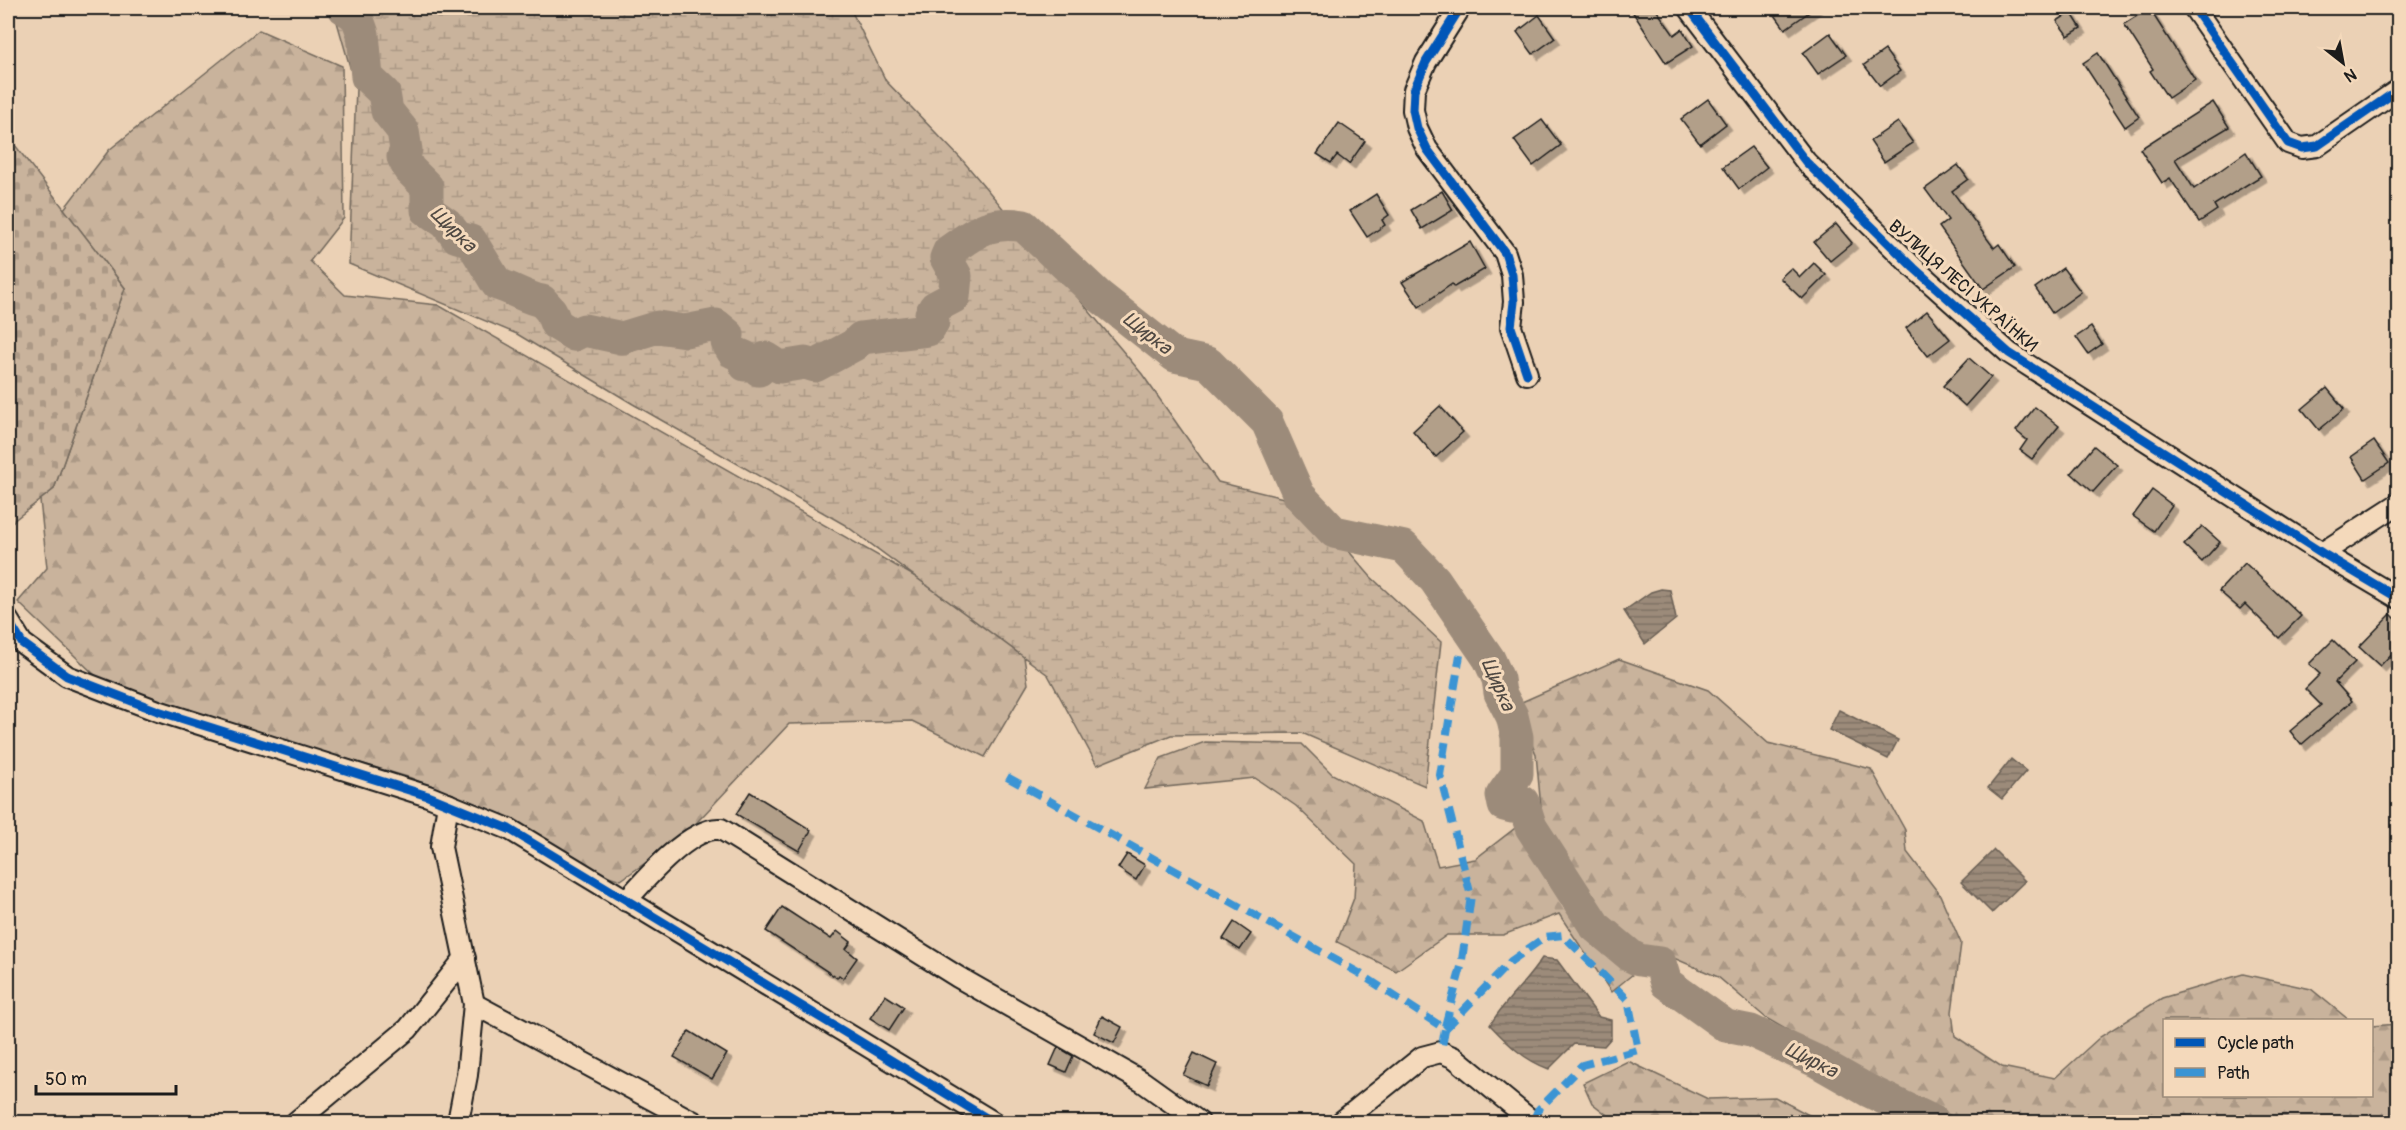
<svg xmlns="http://www.w3.org/2000/svg" width="2406" height="1130" font-family="Pangolin,sans-serif">
  <style>
    .forest { fill: url(#forest-firs); stroke: #72685c; stroke-width: 1.5 }
    .wetland { fill: url(#wetland-marsh); stroke: #72685c; stroke-width: 1.5 }
    .cemetery { fill: url(#cemetery-stones); stroke: #72685c; stroke-width: 1.5 }
    .water { fill: url(#water-rules); stroke: #695f54; stroke-width: 1.5 }
    .lines { fill: none; stroke-linecap: round; stroke-linejoin: round }
    .river { stroke: #9c8b7a; stroke-width: 33 }
    .building { fill: #b29f89; stroke: #1c1c1c; stroke-width: 1.5; filter: url(#shadow) }
    .minor-casing { stroke: #1c1c1c; stroke-width: 24 }
    .minor { stroke: #f4d9bb; stroke-width: 20 }
    .quiet { stroke: #3a94d4; stroke-width: 8; stroke-dasharray: 15 8; stroke-linecap: butt }
    .cycleway-casing { stroke: #f4d9bb; stroke-width: 13 }
    .cycleway { stroke: #0057b8; stroke-width: 9 }
    .labels { text-anchor: middle; dominant-baseline: central; stroke-width: 6; stroke-linejoin: round; paint-order: stroke }
    .street-label { font-size: 18px; fill: #1c1c1c; stroke: #f4d9bb }
    .water-label { font-size: 20px; font-style: italic; fill: #4f4842; stroke: #f4d9bb }
  </style>
  <defs>
    <pattern id="forest-firs" width="22" height="20" patternUnits="userSpaceOnUse" patternTransform="scale(1.5)"><rect width="22" height="20" fill="#c9b39c"/><path d="M5 1l3.5 6h-7zM16 11l3.5 6h-7z" fill="#ac9986"/></pattern>
    <pattern id="wetland-marsh" width="20" height="14" patternUnits="userSpaceOnUse" patternTransform="scale(1.5)"><rect width="20" height="14" fill="#c9b39c"/><path d="M1 5h8M5 5V1M11 12h8M15 12V8" fill="none" stroke="#ac9986"/></pattern>
    <pattern id="cemetery-stones" width="16" height="16" patternUnits="userSpaceOnUse" patternTransform="scale(1.5)"><rect width="16" height="16" fill="#c9b39c"/><path d="M2 7V4a2 2 0 0 1 4 0v3zM10 15v-3a2 2 0 0 1 4 0v3z" fill="#ac9986"/></pattern>
    <pattern id="water-rules" width="6" height="5" patternUnits="userSpaceOnUse" patternTransform="scale(1.5)"><rect width="6" height="5" fill="#9c8b7a"/><path d="M0 2.5h6" fill="none" stroke="#7e7163"/></pattern>
    <filter id="shadow"><feDropShadow dx="5.5" dy="5.5" stdDeviation="0" flood-color="#0004"/></filter>
  </defs>
  <rect width="100%" height="100%" fill="#ebd1b5"/>
  <filter id="ink" filterUnits="userSpaceOnUse"><feTurbulence type="fractalNoise" baseFrequency=".0167" numOctaves="2"/><feDisplacementMap in="SourceGraphic" scale="12" xChannelSelector="R" yChannelSelector="G"/><feConvolveMatrix kernelMatrix="1 2 1 2 8 2 1 2 1" color-interpolation-filters="sRGB"/></filter>
  <g filter="url(#ink)">
    <g class="forest">
      <path d="M 259,30 L 342,66 L 344,218 L 310,261 L 345,295 L 438,305 L 1021,637 L 1028,684 L 985,757 L 912,721 L 789,724 L 685,835 L 621,880 L 599,873 L 533,833 L 411,778 L 262,734 L 177,712 L 96,676 L 18,602 L 47,568 L 40,500 L 54,489 L 125,288 L 64,209 L 109,150 Z"/>
      <path d="M 1619,659 L 1708,690 L 1768,743 L 1871,769 L 1905,830 L 1907,852 L 1940,895 L 1961,943 L 1952,1012 L 1955,1036 L 2002,1067 L 2055,1078 L 2100,1037 L 2162,998 L 2243,974 L 2311,989 L 2349,1020 L 2164,1020 L 2164,1096 L 2372,1096 L 2372,1026 L 2398,1024 L 2398,1122 L 1964,1122 L 1872,1079 L 1766,1018 L 1718,977 L 1660,952 L 1611,992 L 1559,914 L 1503,935 L 1447,935 L 1396,971 L 1337,942 L 1354,898 L 1356,864 L 1296,806 L 1255,778 L 1145,789 L 1161,758 L 1205,742 L 1302,744 L 1332,774 L 1424,821 L 1438,866 L 1475,859 L 1541,808 L 1536,754 L 1515,705 Z"/>
      <path d="M 1628,1061 L 1708,1099 L 1775,1097 L 1822,1122 L 1616,1122 L 1592,1103 L 1583,1083 Z"/>
    </g>
    <path class="wetland" d="M 333,8 L 850,8 L 886,81 L 964,162 L 1142,374 L 1218,482 L 1308,504 L 1371,577 L 1441,642 L 1425,786 L 1302,733 L 1171,735 L 1097,765 L 1048,675 L 845,525 L 633,404 L 517,334 L 349,264 L 356,88 Z"/>
    <path class="cemetery" d="M 8,136 L 125,288 L 54,489 L 8,525 Z"/>
    <g class="water">
      <path d="M 1661,589 L 1670,590 L 1676,619 L 1645,644 L 1624,611 L 1651,592 Z"/>
      <path d="M 1839,710 L 1898,740 L 1888,759 L 1829,730 Z"/>
      <path d="M 2011,759 L 2026,771 L 2002,799 L 1988,788 Z"/>
      <path d="M 1994,850 L 2025,881 L 1992,913 L 1961,882 Z"/>
      <path d="M 1542,958 L 1557,960 L 1599,1017 L 1611,1020 L 1611,1038 L 1604,1046 L 1574,1044 L 1549,1069 C 1524,1060 1508,1044 1490,1025 C 1505,1000 1527,982 1542,958 Z"/>
    </g>
    <g class="lines">
      <path class="river" d="M 344,8 L 357,17 L 363,34 L 367,77 L 384,93 L 387,111 L 403,131 L 406,150 L 403,157 L 409,169 L 427,187 L 427,210 L 446,223 L 457,237 L 471,241 L 497,284 C 514,289 526,298 542,301 L 551,311 L 556,324 L 574,335 L 584,330 L 622,338 L 658,327 L 685,331 L 716,325 L 728,335 L 727,342 L 733,352 L 745,357 L 745,365 L 755,365 L 759,370 L 766,358 L 780,367 L 805,363 L 815,366 L 854,345 L 861,338 L 928,330 L 933,322 L 931,314 L 935,307 L 954,297 L 956,276 L 946,258 L 949,251 C 975,233 988,220 1024,226 L 1099,296 L 1175,356 L 1208,363 L 1267,422 L 1299,495 L 1334,532 L 1404,547 L 1435,580 L 1489,659 L 1498,679 L 1500,693 L 1512,716 L 1517,737 L 1517,774 L 1502,795 L 1504,805 L 1512,807 L 1523,802 L 1531,827 L 1595,926 L 1631,956 L 1639,960 L 1660,963 L 1666,983 L 1726,1026 L 1751,1031 L 1816,1061 L 1867,1090 L 1934,1122"/>
    </g>
    <g class="building">
      <path d="M 1630,8 L 1655,8 L 1674,35 L 1682,29 L 1693,46 L 1666,63 Z"/>
      <path d="M 1770,8 L 1815,8 L 1785,29 Z"/>
      <path d="M 2149,8 L 2195,80 L 2168,98 L 2150,71 L 2153,69 L 2124,24 Z"/>
      <path d="M 2071,12 L 2081,28 L 2068,36 L 2057,21 Z"/>
      <path d="M 1539,15 L 1555,38 L 1533,54 L 1517,32 Z"/>
      <path d="M 1830,33 L 1846,55 L 1818,74 L 1803,53 Z"/>
      <path d="M 1885,50 L 1900,71 L 1880,86 L 1864,65 Z"/>
      <path d="M 2098,53 L 2139,117 L 2125,127 L 2083,63 Z"/>
      <path d="M 1708,99 L 1726,124 L 1700,144 L 1681,119 Z"/>
      <path d="M 2213,102 L 2229,127 L 2175,159 L 2194,189 L 2246,152 L 2261,176 L 2214,205 L 2217,210 L 2199,222 L 2170,178 L 2162,183 L 2140,149 Z"/>
      <path d="M 1542,120 L 1561,145 L 1533,166 L 1514,140 Z"/>
      <path d="M 1898,122 L 1913,143 L 1884,162 L 1870,141 Z"/>
      <path d="M 1339,123 L 1365,141 L 1349,164 L 1337,155 L 1331,163 L 1317,154 Z"/>
      <path d="M 1751,147 L 1767,167 L 1739,189 L 1723,167 Z"/>
      <path d="M 1958,165 L 1968,179 L 1952,191 L 1994,248 L 1999,244 L 2015,267 L 1983,289 L 1939,227 L 1948,220 L 1925,189 Z"/>
      <path d="M 1442,191 L 1453,210 L 1422,229 L 1411,210 Z"/>
      <path d="M 1376,194 L 1389,215 L 1382,220 L 1385,225 L 1367,237 L 1350,211 Z"/>
      <path d="M 1836,224 L 1852,243 L 1830,261 L 1814,242 Z"/>
      <path d="M 1470,242 L 1485,269 L 1454,287 L 1452,284 L 1419,307 L 1402,282 Z"/>
      <path d="M 1814,263 L 1826,275 L 1802,299 L 1780,278 L 1791,268 L 1800,277 Z"/>
      <path d="M 2063,268 L 2081,292 L 2052,313 L 2035,288 Z"/>
      <path d="M 1927,311 L 1950,339 L 1928,356 L 1906,328 Z"/>
      <path d="M 2091,327 L 2102,344 L 2088,354 L 2076,337 Z"/>
      <path d="M 1969,358 L 1991,377 L 1965,406 L 1943,386 Z"/>
      <path d="M 2327,388 L 2344,409 L 2319,430 L 2302,409 Z"/>
      <path d="M 1440,406 L 1463,432 L 1436,457 L 1413,431 Z"/>
      <path d="M 2035,407 L 2059,426 L 2032,459 L 2020,450 L 2027,440 L 2016,431 Z"/>
      <path d="M 2374,441 L 2389,463 L 2365,479 L 2351,457 Z"/>
      <path d="M 2094,446 L 2117,465 L 2093,492 L 2071,473 Z"/>
      <path d="M 2152,490 L 2172,505 L 2154,531 L 2133,516 Z"/>
      <path d="M 2202,526 L 2220,542 L 2202,562 L 2184,545 Z"/>
      <path d="M 2245,563 L 2301,616 L 2279,638 L 2245,604 L 2240,609 L 2219,591 Z"/>
      <path d="M 2391,614 L 2398,621 L 2398,647 L 2380,666 L 2359,647 Z"/>
      <path d="M 2333,640 L 2355,662 L 2335,682 L 2352,701 L 2301,745 L 2290,731 L 2321,705 L 2305,689 L 2320,674 L 2309,664 Z"/>
      <path d="M 750,792 L 811,830 L 799,851 L 736,814 Z"/>
      <path d="M 1127,854 L 1145,865 L 1136,880 L 1118,868 Z"/>
      <path d="M 782,907 L 831,939 L 837,931 L 851,942 L 846,949 L 857,958 L 843,978 L 839,975 L 837,978 L 766,931 Z"/>
      <path d="M 1234,922 L 1251,934 L 1240,950 L 1223,939 Z"/>
      <path d="M 885,995 L 904,1007 L 889,1030 L 870,1018 Z"/>
      <path d="M 1102,1016 L 1122,1027 L 1114,1043 L 1094,1033 Z"/>
      <path d="M 689,1031 L 727,1054 L 712,1079 L 674,1057 Z"/>
      <path d="M 1058,1047 L 1073,1056 L 1066,1072 L 1050,1065 Z"/>
      <path d="M 1194,1053 L 1217,1064 L 1207,1086 L 1183,1075 Z"/>
    </g>
    <g class="lines">
      <defs>
        <g id="minor">
          <path d="M 1460,8 L 1426,62 L 1414,90 L 1413,110 L 1417,128 L 1427,149 L 1505,253 L 1512,275 L 1514,302 L 1511,327 L 1527,374"/>
          <path d="M 1689,8 L 1806,162 L 1914,268 L 2009,353 L 2322,553 L 2398,598"/>
          <path d="M 2194,8 L 2288,143 L 2302,148 L 2317,146 L 2398,90"/>
          <path d="M 2322,553 L 2398,504"/>
          <path d="M 8,620 L 22,643 L 67,676 L 158,711 L 428,796 L 509,829 L 993,1122"/>
          <path d="M 448,804 L 441,847 L 474,1004 L 467,1075 L 458,1122"/>
          <path d="M 626,901 C 645,879 691,826 721,829 L 958,977 L 1143,1082 L 1199,1122"/>
          <path d="M 474,1004 L 694,1122"/>
          <path d="M 296,1122 L 408,1029 L 465,958"/>
          <path d="M 1341,1122 L 1422,1057 L 1441,1052 L 1455,1058 L 1533,1122"/>
        </g>
      </defs>
      <use href="#minor" class="minor-casing"/>
      <use href="#minor" class="minor"/>
      <g class="quiet">
        <path d="M 1007,777 L 1359,973 L 1445,1029 L 1441,1052"/>
        <path d="M 1445,1026 L 1461,967 L 1471,896 L 1440,775 L 1460,655"/>
        <path d="M 1445,1029 L 1511,961 L 1545,937 L 1563,935 L 1628,1000 L 1638,1050 L 1582,1065 L 1538,1110 L 1533,1122"/>
      </g>
      <defs>
        <g id="cycleway">
          <path d="M 1460,8 L 1426,62 L 1414,90 L 1413,110 L 1417,128 L 1427,149 L 1505,253 L 1512,275 L 1514,302 L 1511,327 L 1527,374"/>
          <path d="M 1689,8 L 1806,162 L 1914,268 L 2009,353 L 2322,553 L 2398,598"/>
          <path d="M 2194,8 L 2288,143 L 2302,148 L 2317,146 L 2398,90"/>
          <path d="M 8,620 L 22,643 L 67,676 L 158,711 L 428,796 L 509,829 L 993,1122"/>
        </g>
      </defs>
      <use href="#cycleway" class="cycleway-casing"/>
      <use href="#cycleway" class="cycleway"/>
    </g>
  </g>
  <g class="labels">
    <g class="street-label">
      <text transform="translate(1963 286) rotate(41)">ВУЛИЦЯ ЛЕСІ УКРАЇНКИ</text>
    </g>
    <g class="water-label">
      <text transform="translate(453 229) rotate(44)">Щирка</text>
      <text transform="translate(1147 333) rotate(38)">Щирка</text>
      <text transform="translate(1498 684) rotate(66)">Щирка</text>
      <text transform="translate(1811 1060) rotate(26)">Щирка</text>
    </g>
  </g>
  <rect width="2406" height="1130" fill="none" stroke="#f4d9bb" stroke-width="30"/>
  <rect x="15" y="15" width="2376" height="1100" fill="none" stroke="#1c1c1c" stroke-width="2" filter="url(#ink)"/>
  <rect x="2163" y="1019" width="210" height="78" fill="#f4d9bb" stroke="#9e8d7b" stroke-width="1.5"/>
  <rect x="2175" y="1038" width="30" height="9" fill="#0057b8" stroke="#9e8d7b" stroke-width="1.5"/>
  <text x="2217" y="1049" font-size="18" fill="#1c1c1c">Cycle path</text>
  <rect x="2175" y="1068" width="30" height="9" fill="#3a94d4" stroke="#9e8d7b" stroke-width="1.5"/>
  <text x="2217" y="1079" font-size="18" fill="#1c1c1c">Path</text>
  <g transform="translate(2343 63) rotate(149)" stroke="#f4d9bb" stroke-width="4.5" paint-order="stroke">
  <path d="M0-4.5L10 22L0 15L-10 22Z" fill="#1c1c1c"/>
  <text y="-9" font-size="16" font-weight="bold" text-anchor="middle" fill="#1c1c1c">N</text>
  </g>
  <path d="M36 1085v9h140v-9" fill="none" stroke="#1c1c1c" stroke-width="3"/>
  <text x="45" y="1085" font-size="18" fill="#1c1c1c" stroke="#f4d9bb" stroke-width="4.5" paint-order="stroke">50 m</text>
</svg>
